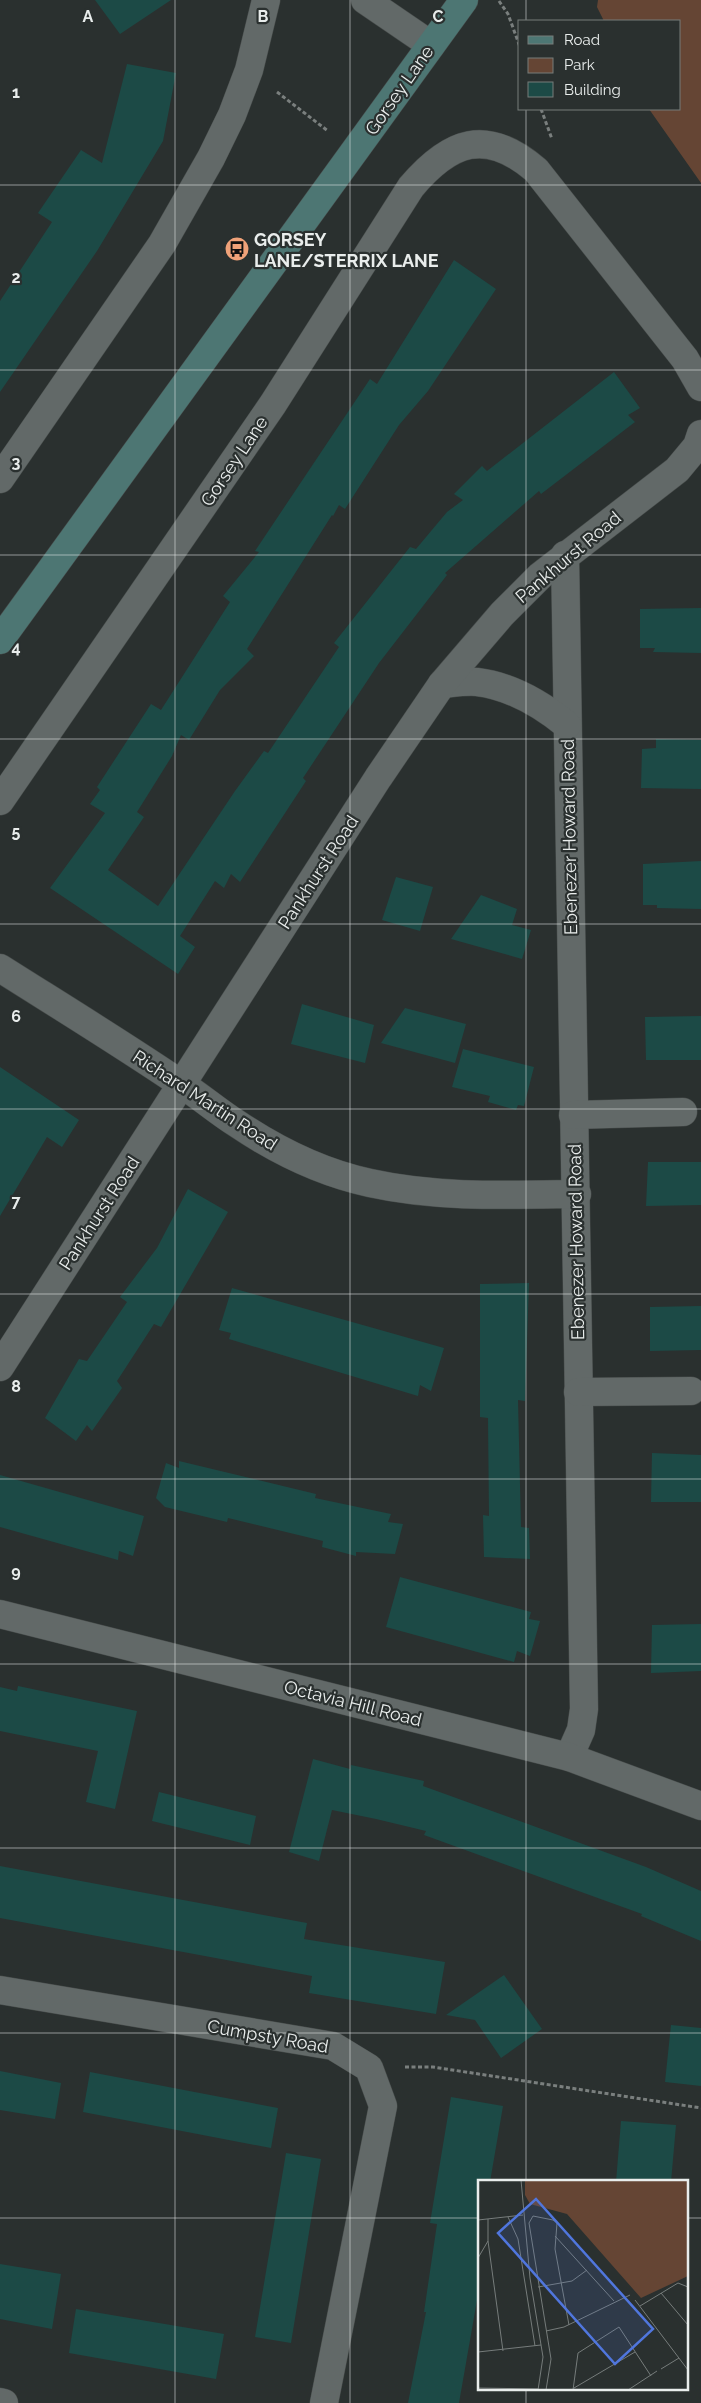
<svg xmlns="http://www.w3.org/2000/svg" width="701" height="2403" font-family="Raleway,sans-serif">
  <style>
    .green { fill: #654534 }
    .building { fill: #1c4a46 }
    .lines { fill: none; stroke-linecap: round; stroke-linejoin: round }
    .minor-casing { stroke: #464b4a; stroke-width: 29 }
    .secondary-casing { stroke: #464b4a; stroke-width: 29 }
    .path { stroke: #7a7f7e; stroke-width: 3; stroke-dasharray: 4 2.5; stroke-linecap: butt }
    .minor { stroke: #626968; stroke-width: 28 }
    .secondary { stroke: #4d7673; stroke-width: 28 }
    .grid { fill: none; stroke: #e9edec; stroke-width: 1; stroke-opacity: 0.55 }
    .labels { text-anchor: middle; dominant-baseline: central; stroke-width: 4.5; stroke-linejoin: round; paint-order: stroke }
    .street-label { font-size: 18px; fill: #e9edec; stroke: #2a302f }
    .poi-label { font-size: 18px; font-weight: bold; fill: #e9edec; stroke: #2a302f; text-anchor: start }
    .inset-road { fill: none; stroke: #767c7b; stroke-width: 1 }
    .view { fill: #5076dd; fill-opacity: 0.15; stroke: #5076dd; stroke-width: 2.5 }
    .inset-edge { fill: none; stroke: #e9edec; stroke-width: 2.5 }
    .grid-label { font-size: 16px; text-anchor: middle; font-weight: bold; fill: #e9edec; stroke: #2a302f; stroke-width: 4.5; stroke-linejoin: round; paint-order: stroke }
  </style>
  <rect width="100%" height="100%" fill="#2a302f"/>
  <path class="green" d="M 598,0 L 701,0 L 701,183 L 649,109 L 680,109 L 680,21 L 604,21 L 597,7 Z"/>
  <g class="building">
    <path d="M 95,0 L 171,0 L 120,34 Z"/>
    <path d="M 127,64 L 176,73 L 163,141 L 97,251 L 0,392 L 0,301 L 52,222 L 38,213 L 81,150 L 102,163 Z"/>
    <path d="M 454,260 L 496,289 L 428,391 L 399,425 L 345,509 L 339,505 L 333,516 L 332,515 L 247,649 L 254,656 L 220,690 L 189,740 L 181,735 L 172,756 L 137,812 L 144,817 L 108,870 L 158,906 L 235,791 L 264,751 L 268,753 L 339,647 L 334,643 L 410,547 L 416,549 L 447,512 L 463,500 L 454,494 L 482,466 L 487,471 L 614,372 L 640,408 L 628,415 L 635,422 L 541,494 L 539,491 L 445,573 L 447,575 L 379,663 L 303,778 L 306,781 L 240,882 L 231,874 L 224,888 L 215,881 L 180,936 L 195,947 L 178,974 L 50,888 L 105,813 L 90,804 L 100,790 L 97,787 L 151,704 L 161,710 L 230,602 L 223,596 L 259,552 L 255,551 L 370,379 L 377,384 Z"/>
    <path d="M 701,608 L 701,653 L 653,652 L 655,648 L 640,648 L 640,609 Z"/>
    <path d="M 656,739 L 701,740 L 701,789 L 641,788 L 642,749 L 656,748 Z"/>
    <path d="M 701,861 L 701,909 L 657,908 L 657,905 L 643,905 L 643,864 Z"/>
    <path d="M 396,877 L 433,887 L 420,931 L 382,920 Z"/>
    <path d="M 481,895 L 517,909 L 512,925 L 531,930 L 522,959 L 451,939 Z"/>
    <path d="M 302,1004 L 374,1025 L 365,1063 L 291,1044 Z"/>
    <path d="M 405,1008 L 466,1024 L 455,1063 L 381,1043 Z"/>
    <path d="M 701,1016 L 701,1060 L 646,1060 L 645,1017 Z"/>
    <path d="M 463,1049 L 534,1067 L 524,1106 L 518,1105 L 516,1110 L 488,1102 L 490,1096 L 452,1087 Z"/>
    <path d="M 0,1067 L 79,1120 L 62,1147 L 47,1137 L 0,1216 Z"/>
    <path d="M 648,1162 L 701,1162 L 701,1205 L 646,1206 Z"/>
    <path d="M 188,1189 L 228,1212 L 161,1327 L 154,1324 L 117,1381 L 122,1388 L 92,1431 L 87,1425 L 76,1441 L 45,1418 L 79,1359 L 87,1361 L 127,1302 L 120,1297 L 157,1248 Z"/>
    <path d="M 529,1283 L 525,1401 L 518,1400 L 521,1527 L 529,1528 L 530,1559 L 484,1557 L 483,1515 L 489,1516 L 488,1418 L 480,1417 L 480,1284 Z"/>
    <path d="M 232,1288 L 444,1348 L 431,1391 L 420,1385 L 418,1396 L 229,1339 L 231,1333 L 219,1330 Z"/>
    <path d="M 701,1306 L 701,1350 L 650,1351 L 650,1307 Z"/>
    <path d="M 652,1453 L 701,1455 L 701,1502 L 651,1502 Z"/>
    <path d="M 179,1461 L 316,1494 L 315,1498 L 391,1514 L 388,1522 L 403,1524 L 395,1554 L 356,1552 L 356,1556 L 322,1547 L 323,1541 L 228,1518 L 227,1522 L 165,1507 L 156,1498 L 166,1463 L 179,1468 Z"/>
    <path d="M 0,1475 L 144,1516 L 133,1556 L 119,1551 L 118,1560 L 0,1527 Z"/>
    <path d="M 400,1577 L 531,1612 L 529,1619 L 540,1621 L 530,1656 L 517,1651 L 514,1662 L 386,1627 Z"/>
    <path d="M 701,1624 L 701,1671 L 651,1673 L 652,1625 Z"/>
    <path d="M 18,1686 L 137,1711 L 115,1809 L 86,1802 L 98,1751 L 0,1731 L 0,1687 L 17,1691 Z"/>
    <path d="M 313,1759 L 350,1769 L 351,1765 L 424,1781 L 423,1786 L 646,1867 L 701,1891 L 701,1941 L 641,1916 L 642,1914 L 424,1835 L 426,1831 L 376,1819 L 332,1810 L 319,1861 L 289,1852 Z"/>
    <path d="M 159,1792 L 256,1816 L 250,1845 L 152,1821 Z"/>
    <path d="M 0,1866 L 307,1923 L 304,1939 L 445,1962 L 436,2014 L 309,1993 L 312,1976 L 0,1918 Z"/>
    <path d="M 504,1975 L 542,2029 L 501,2058 L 475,2020 L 446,2015 Z"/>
    <path d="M 671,2025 L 701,2028 L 701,2086 L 665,2082 Z"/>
    <path d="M 0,2071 L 61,2083 L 55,2119 L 0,2110 Z"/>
    <path d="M 90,2072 L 278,2108 L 271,2148 L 83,2112 Z"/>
    <path d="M 451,2097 L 503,2106 L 490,2182 L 480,2182 L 480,2283 L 459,2403 L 408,2403 L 426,2312 L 424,2312 L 437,2224 L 430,2223 Z"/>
    <path d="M 621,2121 L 676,2125 L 671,2182 L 616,2182 Z"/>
    <path d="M 286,2153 L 321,2159 L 291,2343 L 255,2337 Z"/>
    <path d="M 0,2264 L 61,2274 L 52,2329 L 0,2319 Z"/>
    <path d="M 76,2309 L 224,2334 L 216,2379 L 69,2353 Z"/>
  </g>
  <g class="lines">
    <defs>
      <g id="minor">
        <path d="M 365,0 L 431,45"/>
        <path d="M 0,479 L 162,244 L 211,158 L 232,115 L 249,70 L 266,0"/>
        <path d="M 565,555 L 584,1709 L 581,1730 L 569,1757"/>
        <path d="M 442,684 C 453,683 466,681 477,682 C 511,686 541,704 567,725"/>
        <path d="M 0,801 L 273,404 L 411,187 C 450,141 486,127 536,170 L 685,359 L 701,387"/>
        <path d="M 0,968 C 60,1006 122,1044 181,1084 C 200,1096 217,1111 236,1123 C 276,1150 323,1173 370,1183 C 438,1198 508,1195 577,1194"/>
        <path d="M 573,1115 L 683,1112"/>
        <path d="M 0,1367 L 378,778 L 442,684 L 502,614 L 540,576 L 677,470 L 697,446 L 701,434"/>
        <path d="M 578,1392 L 691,1391"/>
        <path d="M 0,1614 L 569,1757 L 701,1806"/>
        <path d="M 0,1990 L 333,2046 L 369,2068 L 383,2106 L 324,2403"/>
        <path d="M 0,2402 L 4,2403"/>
      </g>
      <path id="secondary" d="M 0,640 L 464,0"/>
    </defs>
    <use href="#minor" class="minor-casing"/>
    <use href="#secondary" class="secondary-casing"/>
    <g class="path">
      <path d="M 499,1 L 508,14 L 520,47"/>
      <path d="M 277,92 L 328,131"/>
      <path d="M 541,109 L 552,139"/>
      <path d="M 405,2067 L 433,2067 L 701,2108"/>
    </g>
    <use href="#minor" class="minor"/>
    <use href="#secondary" class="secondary"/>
  </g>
  <path class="grid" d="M 175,0 L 175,2403M 350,0 L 350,2403M 526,0 L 526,21M 526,109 L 526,2182M 0,185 L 701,185M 0,370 L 701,370M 0,555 L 701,555M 0,739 L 701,739M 0,924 L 701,924M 0,1109 L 701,1109M 0,1294 L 701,1294M 0,1479 L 701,1479M 0,1664 L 701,1664M 0,1848 L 701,1848M 0,2033 L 701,2033M 0,2218 L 480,2218M 687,2218 L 701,2218M 526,2389 L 526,2403"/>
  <defs>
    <symbol id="bus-disc" viewBox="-11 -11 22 22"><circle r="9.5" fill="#f0a279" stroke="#2a302f"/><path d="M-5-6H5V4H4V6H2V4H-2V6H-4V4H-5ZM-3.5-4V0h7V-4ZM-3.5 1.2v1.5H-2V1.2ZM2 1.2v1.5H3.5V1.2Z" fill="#111"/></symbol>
  </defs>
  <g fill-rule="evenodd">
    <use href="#bus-disc" x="223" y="235" width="28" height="28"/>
  </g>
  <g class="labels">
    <g class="street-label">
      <text transform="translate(399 90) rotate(-55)">Gorsey Lane</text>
      <text transform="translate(234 461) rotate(-56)">Gorsey Lane</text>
      <text transform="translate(568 557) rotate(-40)">Pankhurst Road</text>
      <text transform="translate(569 837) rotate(-91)">Ebenezer Howard Road</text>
      <text transform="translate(318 872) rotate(-57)">Pankhurst Road</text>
      <text transform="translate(205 1100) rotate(33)">Richard Martin Road</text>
      <text transform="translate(99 1213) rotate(-57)">Pankhurst Road</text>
      <text transform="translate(576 1242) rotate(-91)">Ebenezer Howard Road</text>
      <text transform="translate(353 1703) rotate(14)">Octavia Hill Road</text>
      <text transform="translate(268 2036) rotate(10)">Cumpsty Road</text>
    </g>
    <g class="poi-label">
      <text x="254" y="239">GORSEY<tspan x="254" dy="21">LANE/STERRIX LANE</tspan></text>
    </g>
  </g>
  <g transform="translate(478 2180)">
    <rect width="210" height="210" fill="#2a302f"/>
    <path d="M 47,0 L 210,0 L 210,96 L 163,118 L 89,34 L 52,24 L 47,15 Z" fill="#654534"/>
    <path class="inset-road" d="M 43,0 L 52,98 L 65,177 L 60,210M 30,37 L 40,59 L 57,166M 0,40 L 45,35M 77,56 L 136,121M 10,61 L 25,171M 0,78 L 10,61 L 10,39M 60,107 L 94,101 L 109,90M 183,113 L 210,145M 157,120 L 210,190M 162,126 L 200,103 L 210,107M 68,151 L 86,147 L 152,115M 0,172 L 63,165M 183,189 L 201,178M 0,208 L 60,209M 96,208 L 157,172M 68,210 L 73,179 L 51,43 L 55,36 L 75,40 L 79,43 L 77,69 L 91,145M 95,210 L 100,173 L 141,147 L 173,196M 150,210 L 179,191"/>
    <path class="view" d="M 58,19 L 175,149 L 137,184 L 20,53 Z"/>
    <rect width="210" height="210" class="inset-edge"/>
  </g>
  <g class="grid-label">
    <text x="88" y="22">A</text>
    <text x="263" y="22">B</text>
    <text x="438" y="22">C</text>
    <text x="16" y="98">1</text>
    <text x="16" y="283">2</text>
    <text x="16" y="468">3</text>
    <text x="16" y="653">4</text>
    <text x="16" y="837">5</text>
    <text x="16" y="1022">6</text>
    <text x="16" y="1207">7</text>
    <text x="16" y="1392">8</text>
    <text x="16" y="1577">9</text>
  </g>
  <rect x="518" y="20" width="162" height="90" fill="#2a302f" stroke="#767c7b"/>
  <rect x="528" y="36" width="25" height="8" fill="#4d7673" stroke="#767c7b"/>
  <text x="564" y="45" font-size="15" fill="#e9edec">Road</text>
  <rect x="528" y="58" width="25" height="15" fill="#654534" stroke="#767c7b"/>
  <text x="564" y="70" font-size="15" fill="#e9edec">Park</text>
  <rect x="528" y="82" width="25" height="15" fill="#1c4a46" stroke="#767c7b"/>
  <text x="564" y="95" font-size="15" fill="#e9edec">Building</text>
</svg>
